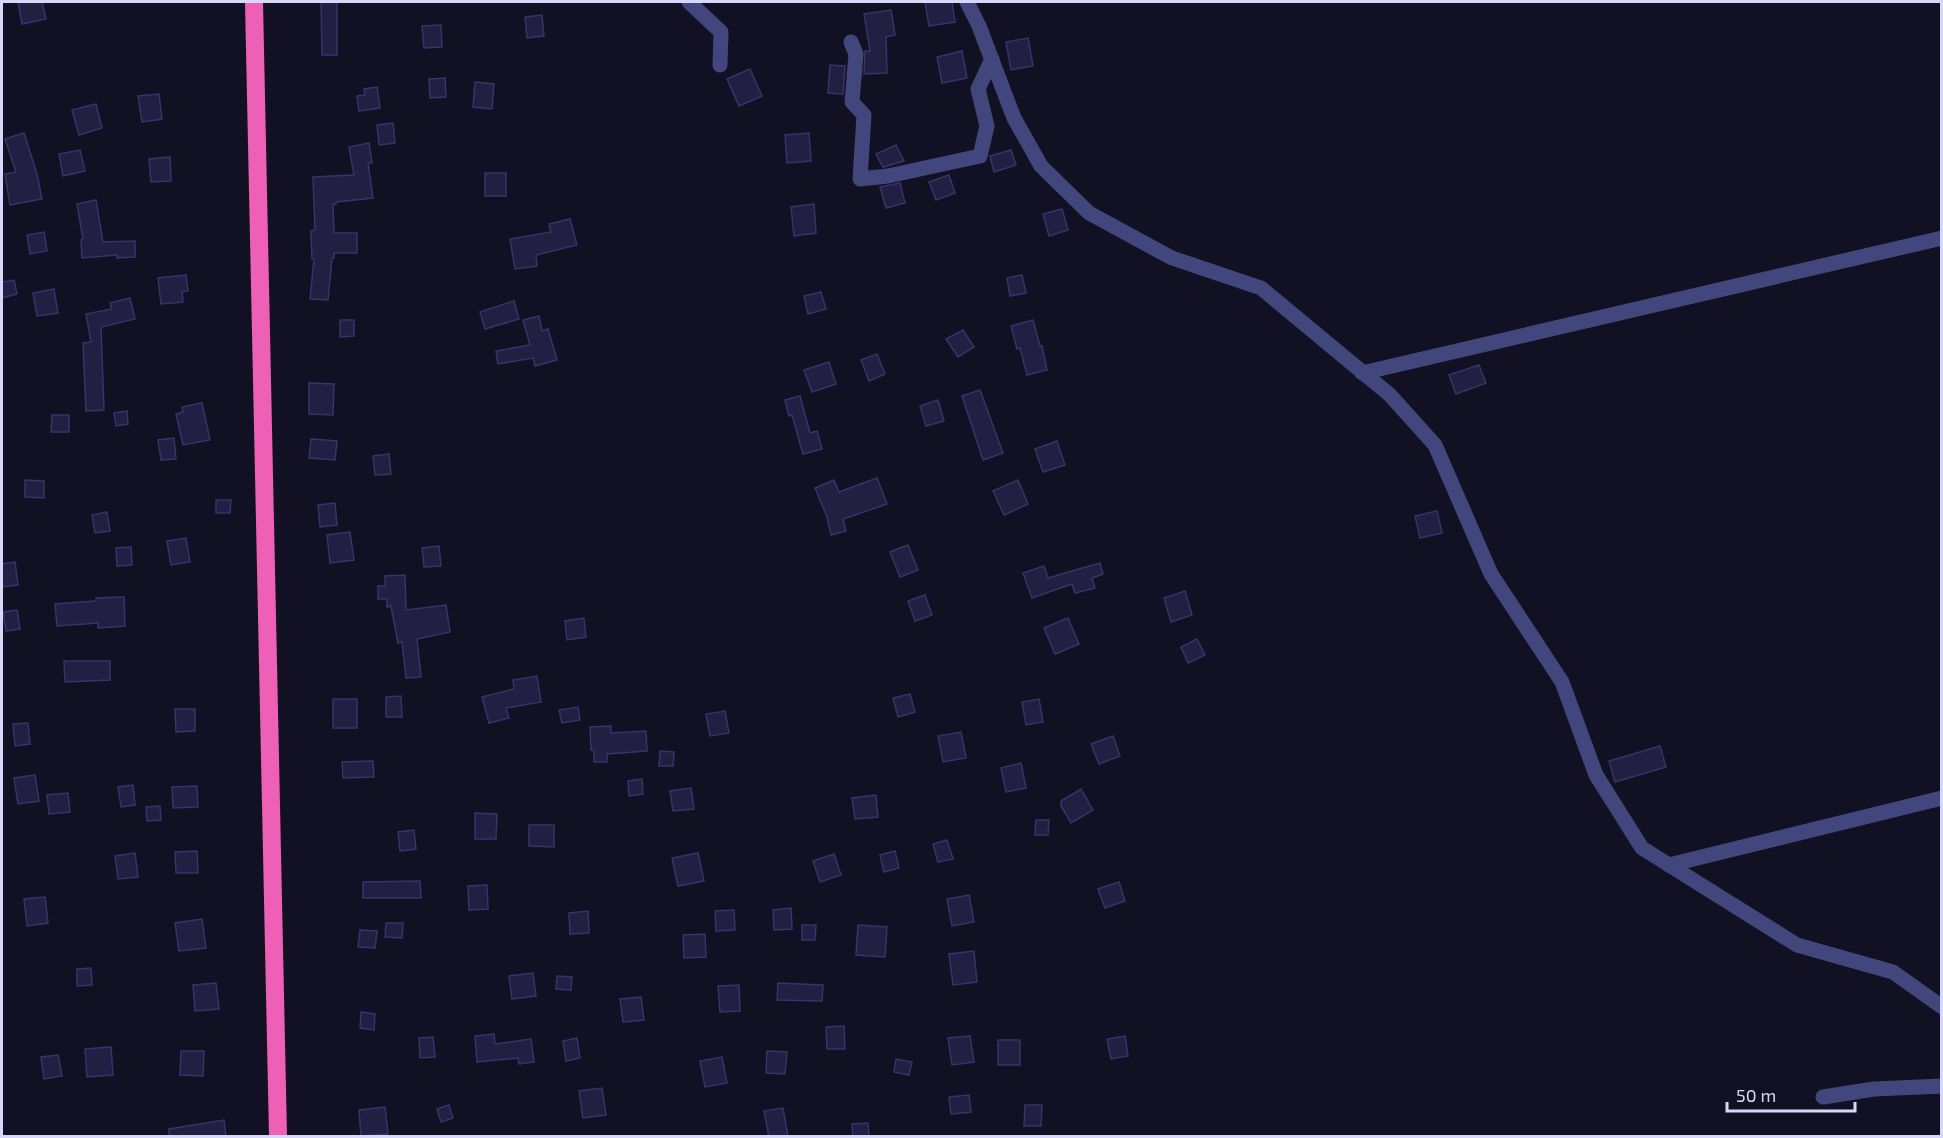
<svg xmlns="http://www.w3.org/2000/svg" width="1943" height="1138" font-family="'Exo 2',sans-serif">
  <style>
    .building { fill: #211f42; stroke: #37336b; stroke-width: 1.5 }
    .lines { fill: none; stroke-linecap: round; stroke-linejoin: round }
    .minor { stroke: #41467d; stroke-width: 15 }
    .highway { stroke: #ee5fb6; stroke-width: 18 }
  </style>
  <rect width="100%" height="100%" fill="#121123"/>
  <g class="building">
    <path d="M 18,2 L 42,2 L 46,19 L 22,24 Z"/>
    <path d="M 321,2 L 337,2 L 337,55 L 322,55 Z"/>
    <path d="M 925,2 L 952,2 L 955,22 L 929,26 Z"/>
    <path d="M 891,10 L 895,35 L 886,37 L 887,73 L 864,74 L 865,51 L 870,51 L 864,14 Z"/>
    <path d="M 542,15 L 544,36 L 527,38 L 525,17 Z"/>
    <path d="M 441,25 L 442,47 L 424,48 L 422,26 Z"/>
    <path d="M 1028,38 L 1033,66 L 1011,70 L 1006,42 Z"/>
    <path d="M 962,51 L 967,78 L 942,83 L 937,57 Z"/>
    <path d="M 830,65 L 845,66 L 843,94 L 828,93 Z"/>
    <path d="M 750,69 L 762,96 L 739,106 L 727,79 Z"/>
    <path d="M 445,78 L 446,97 L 430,98 L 429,79 Z"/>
    <path d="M 475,82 L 494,84 L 492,109 L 473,107 Z"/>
    <path d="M 377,87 L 380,108 L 359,111 L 357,96 L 365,95 L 364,89 Z"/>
    <path d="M 159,94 L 162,119 L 142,122 L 138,96 Z"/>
    <path d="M 96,104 L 102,128 L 79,135 L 72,110 Z"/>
    <path d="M 393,123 L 395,143 L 379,145 L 377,125 Z"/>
    <path d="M 24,133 L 37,174 L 42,199 L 10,205 L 5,174 L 16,172 L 5,139 Z"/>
    <path d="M 809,133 L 811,161 L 787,163 L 785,135 Z"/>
    <path d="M 369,143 L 372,163 L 368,163 L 373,198 L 336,202 L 336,204 L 333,204 L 334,233 L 357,233 L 357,253 L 334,253 L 334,258 L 332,258 L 328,300 L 310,299 L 314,259 L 312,259 L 311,231 L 315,230 L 313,177 L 354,175 L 349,147 Z"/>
    <path d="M 896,145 L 904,161 L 883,167 L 876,154 Z"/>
    <path d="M 80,150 L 85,171 L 63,176 L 59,154 Z"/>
    <path d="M 1011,150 L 1016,165 L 994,172 L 990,156 Z"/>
    <path d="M 170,157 L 171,181 L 151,182 L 149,159 Z"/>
    <rect x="485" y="173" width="21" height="23"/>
    <path d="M 949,175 L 955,193 L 936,200 L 929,182 Z"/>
    <path d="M 900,183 L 905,203 L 886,208 L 880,187 Z"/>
    <path d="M 96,200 L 103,242 L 135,241 L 135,257 L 117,258 L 117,255 L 82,258 L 81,240 L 83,239 L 77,204 Z"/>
    <path d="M 814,204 L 816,233 L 794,236 L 791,207 Z"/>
    <path d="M 1062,209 L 1068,230 L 1049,236 L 1043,214 Z"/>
    <path d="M 570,219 L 577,245 L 536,255 L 537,266 L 515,269 L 510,239 L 551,232 L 549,224 Z"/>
    <path d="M 44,232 L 47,251 L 30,254 L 27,235 Z"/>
    <path d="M 186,275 L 188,291 L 182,292 L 183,302 L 161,304 L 158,278 Z"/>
    <path d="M 1022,275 L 1026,293 L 1010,296 L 1007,278 Z"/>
    <path d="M 14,280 L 17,294 L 2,298 L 2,282 Z"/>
    <path d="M 54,289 L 58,313 L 37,316 L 33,293 Z"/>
    <path d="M 821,292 L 826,309 L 808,314 L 804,296 Z"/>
    <path d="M 130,298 L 135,319 L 101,327 L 104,410 L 86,411 L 83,343 L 91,342 L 86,314 L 112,309 L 110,303 Z"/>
    <path d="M 514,301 L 519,319 L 485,329 L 480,312 Z"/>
    <path d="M 539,316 L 542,331 L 548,329 L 557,360 L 535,366 L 533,358 L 498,364 L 496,351 L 530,345 L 523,320 Z"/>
    <path d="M 340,320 L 354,320 L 354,336 L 340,337 Z"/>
    <path d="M 1033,320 L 1040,346 L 1042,346 L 1047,370 L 1027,375 L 1020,348 L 1017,349 L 1011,326 Z"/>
    <path d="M 963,330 L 974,347 L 958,357 L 946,339 Z"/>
    <path d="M 877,354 L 885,374 L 869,381 L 861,360 Z"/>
    <path d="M 829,362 L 836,384 L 812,392 L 804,370 Z"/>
    <path d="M 1479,365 L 1486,383 L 1456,394 L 1449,375 Z"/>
    <path d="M 309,383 L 334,384 L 333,415 L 309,414 Z"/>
    <path d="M 980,390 L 1003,453 L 983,460 L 962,396 Z"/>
    <path d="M 800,396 L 810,433 L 817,431 L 822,449 L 803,454 L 792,415 L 789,416 L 785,400 Z"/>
    <path d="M 938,400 L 944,421 L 926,426 L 920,406 Z"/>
    <path d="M 202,403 L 210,440 L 183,445 L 176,414 L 183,412 L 182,407 Z"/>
    <path d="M 127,411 L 128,424 L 116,426 L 114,413 Z"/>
    <path d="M 52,415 L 69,415 L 69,432 L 51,432 Z"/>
    <path d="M 174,438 L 176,459 L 161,460 L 158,440 Z"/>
    <path d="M 311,439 L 337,441 L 335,460 L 309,458 Z"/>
    <path d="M 1057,441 L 1065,465 L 1043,472 L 1035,449 Z"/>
    <path d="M 389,454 L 391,474 L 375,475 L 373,456 Z"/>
    <path d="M 877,478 L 887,504 L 843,519 L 846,531 L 831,535 L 827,517 L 815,488 L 834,480 L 839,492 Z"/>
    <path d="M 25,480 L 44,481 L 44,498 L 25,497 Z"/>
    <path d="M 1018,480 L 1028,504 L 1004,515 L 993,491 Z"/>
    <path d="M 216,500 L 231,500 L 230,513 L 216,513 Z"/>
    <path d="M 335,503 L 337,525 L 320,527 L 318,505 Z"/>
    <path d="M 1437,511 L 1442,533 L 1420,538 L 1415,516 Z"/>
    <path d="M 107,512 L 110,531 L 95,533 L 92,515 Z"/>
    <path d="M 350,532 L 354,560 L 330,563 L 327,535 Z"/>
    <path d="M 186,538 L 190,562 L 171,565 L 167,541 Z"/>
    <path d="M 908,545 L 918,570 L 900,577 L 890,552 Z"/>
    <path d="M 439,546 L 441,566 L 424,567 L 422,548 Z"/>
    <path d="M 131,547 L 132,565 L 117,566 L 116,548 Z"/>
    <path d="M 15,562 L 18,585 L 2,587 L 2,564 Z"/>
    <path d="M 1100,563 L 1103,574 L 1092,578 L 1095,588 L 1075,593 L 1072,584 L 1032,598 L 1023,573 L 1044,566 L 1048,578 Z"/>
    <path d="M 405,575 L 406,610 L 446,605 L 450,632 L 417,639 L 421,677 L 406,678 L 402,642 L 398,643 L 391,606 L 387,607 L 387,599 L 378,599 L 378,586 L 385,586 L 385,576 Z"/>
    <path d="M 1185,591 L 1192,615 L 1171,622 L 1164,598 Z"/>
    <path d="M 925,595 L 932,615 L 915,621 L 908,601 Z"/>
    <path d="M 124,597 L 125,626 L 98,628 L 98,623 L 57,626 L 55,604 L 96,601 L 96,598 Z"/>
    <path d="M 17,610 L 20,629 L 6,631 L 3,612 Z"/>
    <path d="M 584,618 L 586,637 L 567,640 L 565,621 Z"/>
    <path d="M 1068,618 L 1079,644 L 1055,654 L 1044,628 Z"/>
    <path d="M 1197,639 L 1205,655 L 1188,663 L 1181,647 Z"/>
    <path d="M 64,661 L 110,661 L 110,680 L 65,682 Z"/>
    <path d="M 537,676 L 541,702 L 506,708 L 509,718 L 489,723 L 482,697 L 514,689 L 513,680 Z"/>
    <path d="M 910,694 L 915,712 L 898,717 L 893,698 Z"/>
    <path d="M 401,696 L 402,717 L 386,717 L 386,697 Z"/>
    <rect x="333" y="699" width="24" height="29"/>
    <path d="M 1039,699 L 1043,722 L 1026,725 L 1022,702 Z"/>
    <path d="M 578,707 L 580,720 L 562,723 L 559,710 Z"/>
    <path d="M 175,709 L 195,709 L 195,731 L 176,732 Z"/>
    <path d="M 725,711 L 729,733 L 710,736 L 706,714 Z"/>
    <path d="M 28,723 L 30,744 L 15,746 L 13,724 Z"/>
    <path d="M 611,726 L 611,733 L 646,731 L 647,751 L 607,754 L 607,762 L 594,762 L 594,750 L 591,750 L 590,727 Z"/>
    <path d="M 961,732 L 966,758 L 943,762 L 938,736 Z"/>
    <path d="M 1113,736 L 1120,756 L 1099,764 L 1091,744 Z"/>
    <path d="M 1660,746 L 1666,767 L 1615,782 L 1609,761 Z"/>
    <path d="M 660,751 L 674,752 L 673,766 L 659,766 Z"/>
    <path d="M 373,761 L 374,777 L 343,778 L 342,762 Z"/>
    <path d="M 1021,763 L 1026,788 L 1006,792 L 1001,768 Z"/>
    <path d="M 35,775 L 39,801 L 18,804 L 14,778 Z"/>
    <path d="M 642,779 L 643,794 L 629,796 L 628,781 Z"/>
    <path d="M 133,785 L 135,805 L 121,807 L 118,787 Z"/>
    <path d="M 197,786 L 198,807 L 173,808 L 172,787 Z"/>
    <path d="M 691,788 L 694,809 L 673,811 L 670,791 Z"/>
    <path d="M 1081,789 L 1093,810 L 1071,823 L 1061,806 L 1061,801 Z"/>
    <path d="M 68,793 L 70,812 L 49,814 L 47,795 Z"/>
    <path d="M 876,795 L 878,817 L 855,819 L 852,798 Z"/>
    <path d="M 160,806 L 161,820 L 147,821 L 146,807 Z"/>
    <path d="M 475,813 L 497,814 L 496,839 L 475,839 Z"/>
    <path d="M 1036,820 L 1049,820 L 1048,835 L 1035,835 Z"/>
    <path d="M 529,825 L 554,825 L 554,847 L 529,846 Z"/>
    <path d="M 414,830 L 416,849 L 400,851 L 398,832 Z"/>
    <path d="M 947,840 L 953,859 L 938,862 L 933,844 Z"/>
    <path d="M 197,851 L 198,873 L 176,873 L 175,852 Z"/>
    <path d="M 895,851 L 899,868 L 884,872 L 880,855 Z"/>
    <path d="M 135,853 L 138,877 L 118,879 L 115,856 Z"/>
    <path d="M 698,853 L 704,881 L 678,886 L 672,858 Z"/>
    <path d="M 834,854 L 841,875 L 820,882 L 813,861 Z"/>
    <path d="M 420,881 L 421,898 L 363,898 L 363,882 Z"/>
    <path d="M 1119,882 L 1125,901 L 1105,908 L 1098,889 Z"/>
    <path d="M 487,885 L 488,909 L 469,910 L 468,886 Z"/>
    <path d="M 969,895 L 974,922 L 952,926 L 947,899 Z"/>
    <path d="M 45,897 L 48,923 L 27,926 L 24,899 Z"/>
    <path d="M 791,908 L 792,929 L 774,930 L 773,910 Z"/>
    <path d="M 734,910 L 735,930 L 716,931 L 715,911 Z"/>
    <path d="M 588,911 L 589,933 L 570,934 L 569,913 Z"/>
    <path d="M 202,919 L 206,948 L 179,951 L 175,923 Z"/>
    <path d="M 386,923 L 403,923 L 402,938 L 385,937 Z"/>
    <path d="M 802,925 L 816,925 L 815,940 L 802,940 Z"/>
    <path d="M 858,925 L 887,927 L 885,957 L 856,955 Z"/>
    <path d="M 360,930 L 377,931 L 375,948 L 358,947 Z"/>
    <path d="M 705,934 L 706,957 L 684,958 L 683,935 Z"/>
    <path d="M 974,951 L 977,982 L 953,985 L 949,954 Z"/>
    <path d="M 91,968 L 92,985 L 77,986 L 77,969 Z"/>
    <path d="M 533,973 L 536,996 L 512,999 L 509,976 Z"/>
    <path d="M 557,976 L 572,977 L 571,990 L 556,989 Z"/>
    <path d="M 216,983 L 219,1009 L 195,1011 L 193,985 Z"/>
    <path d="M 778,983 L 823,985 L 822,1001 L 777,1000 Z"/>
    <path d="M 739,985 L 740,1011 L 720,1012 L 718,986 Z"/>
    <path d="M 641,997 L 644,1020 L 623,1022 L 620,999 Z"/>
    <path d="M 361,1012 L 375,1014 L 374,1030 L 360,1028 Z"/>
    <path d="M 844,1026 L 845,1049 L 827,1049 L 826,1027 Z"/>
    <path d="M 494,1034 L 495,1044 L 531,1039 L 534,1062 L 519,1064 L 518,1058 L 477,1062 L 475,1036 Z"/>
    <path d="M 970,1036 L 974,1062 L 952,1065 L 948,1038 Z"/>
    <path d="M 1125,1036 L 1128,1056 L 1111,1059 L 1107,1039 Z"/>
    <path d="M 433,1037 L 435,1057 L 420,1058 L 419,1038 Z"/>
    <path d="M 577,1038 L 580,1058 L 566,1061 L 563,1041 Z"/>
    <rect x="998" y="1040" width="22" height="25"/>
    <path d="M 111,1047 L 113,1075 L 87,1077 L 85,1049 Z"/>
    <path d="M 181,1051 L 204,1051 L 203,1076 L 180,1075 Z"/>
    <path d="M 767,1051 L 787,1052 L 785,1074 L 766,1073 Z"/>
    <path d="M 58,1055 L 62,1076 L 44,1079 L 41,1057 Z"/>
    <path d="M 722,1057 L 727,1083 L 705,1087 L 700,1061 Z"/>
    <path d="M 896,1059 L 912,1062 L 909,1075 L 894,1072 Z"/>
    <path d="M 602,1088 L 606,1115 L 583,1118 L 579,1091 Z"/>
    <path d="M 969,1095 L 971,1112 L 951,1114 L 949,1097 Z"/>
    <path d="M 449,1105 L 453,1118 L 441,1122 L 437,1109 Z"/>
    <path d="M 1025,1105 L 1042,1105 L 1041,1126 L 1024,1126 Z"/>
    <path d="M 385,1107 L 388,1134 L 361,1136 L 359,1110 Z"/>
    <path d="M 783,1108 L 788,1137 L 769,1137 L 764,1111 Z"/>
    <path d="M 224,1120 L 226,1137 L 169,1137 L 169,1129 Z"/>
    <path d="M 868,1123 L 869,1137 L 853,1137 L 852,1124 Z"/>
  </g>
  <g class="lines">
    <g class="minor">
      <path d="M 689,2 L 721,32 L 720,65"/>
      <path d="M 967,2 L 979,26 L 1014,118 L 1041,166 L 1089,213 L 1172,258 L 1261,288 L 1390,395 L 1435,445 L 1491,574 L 1562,682 L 1596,775 L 1642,848 L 1797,945 L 1893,972 L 1942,1007"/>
      <path d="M 851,42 L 856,54 L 852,102 L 864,115 L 860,179 L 888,176 L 980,156 L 987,126 L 978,89 L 992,59"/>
      <path d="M 1362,373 L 1942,238"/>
      <path d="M 1669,865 L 1942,798"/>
      <path d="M 1823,1097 L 1874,1089 L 1942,1086"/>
    </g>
    <path class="highway" d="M 254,2 L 278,1136"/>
  </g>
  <rect width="1943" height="1138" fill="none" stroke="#d7d7fb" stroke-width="6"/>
  <path d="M1727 1102v9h128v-9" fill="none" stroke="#d7d7fb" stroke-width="3"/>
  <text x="1736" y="1102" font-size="18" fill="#d7d7fb" stroke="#121123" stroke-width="4.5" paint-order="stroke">50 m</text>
</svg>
